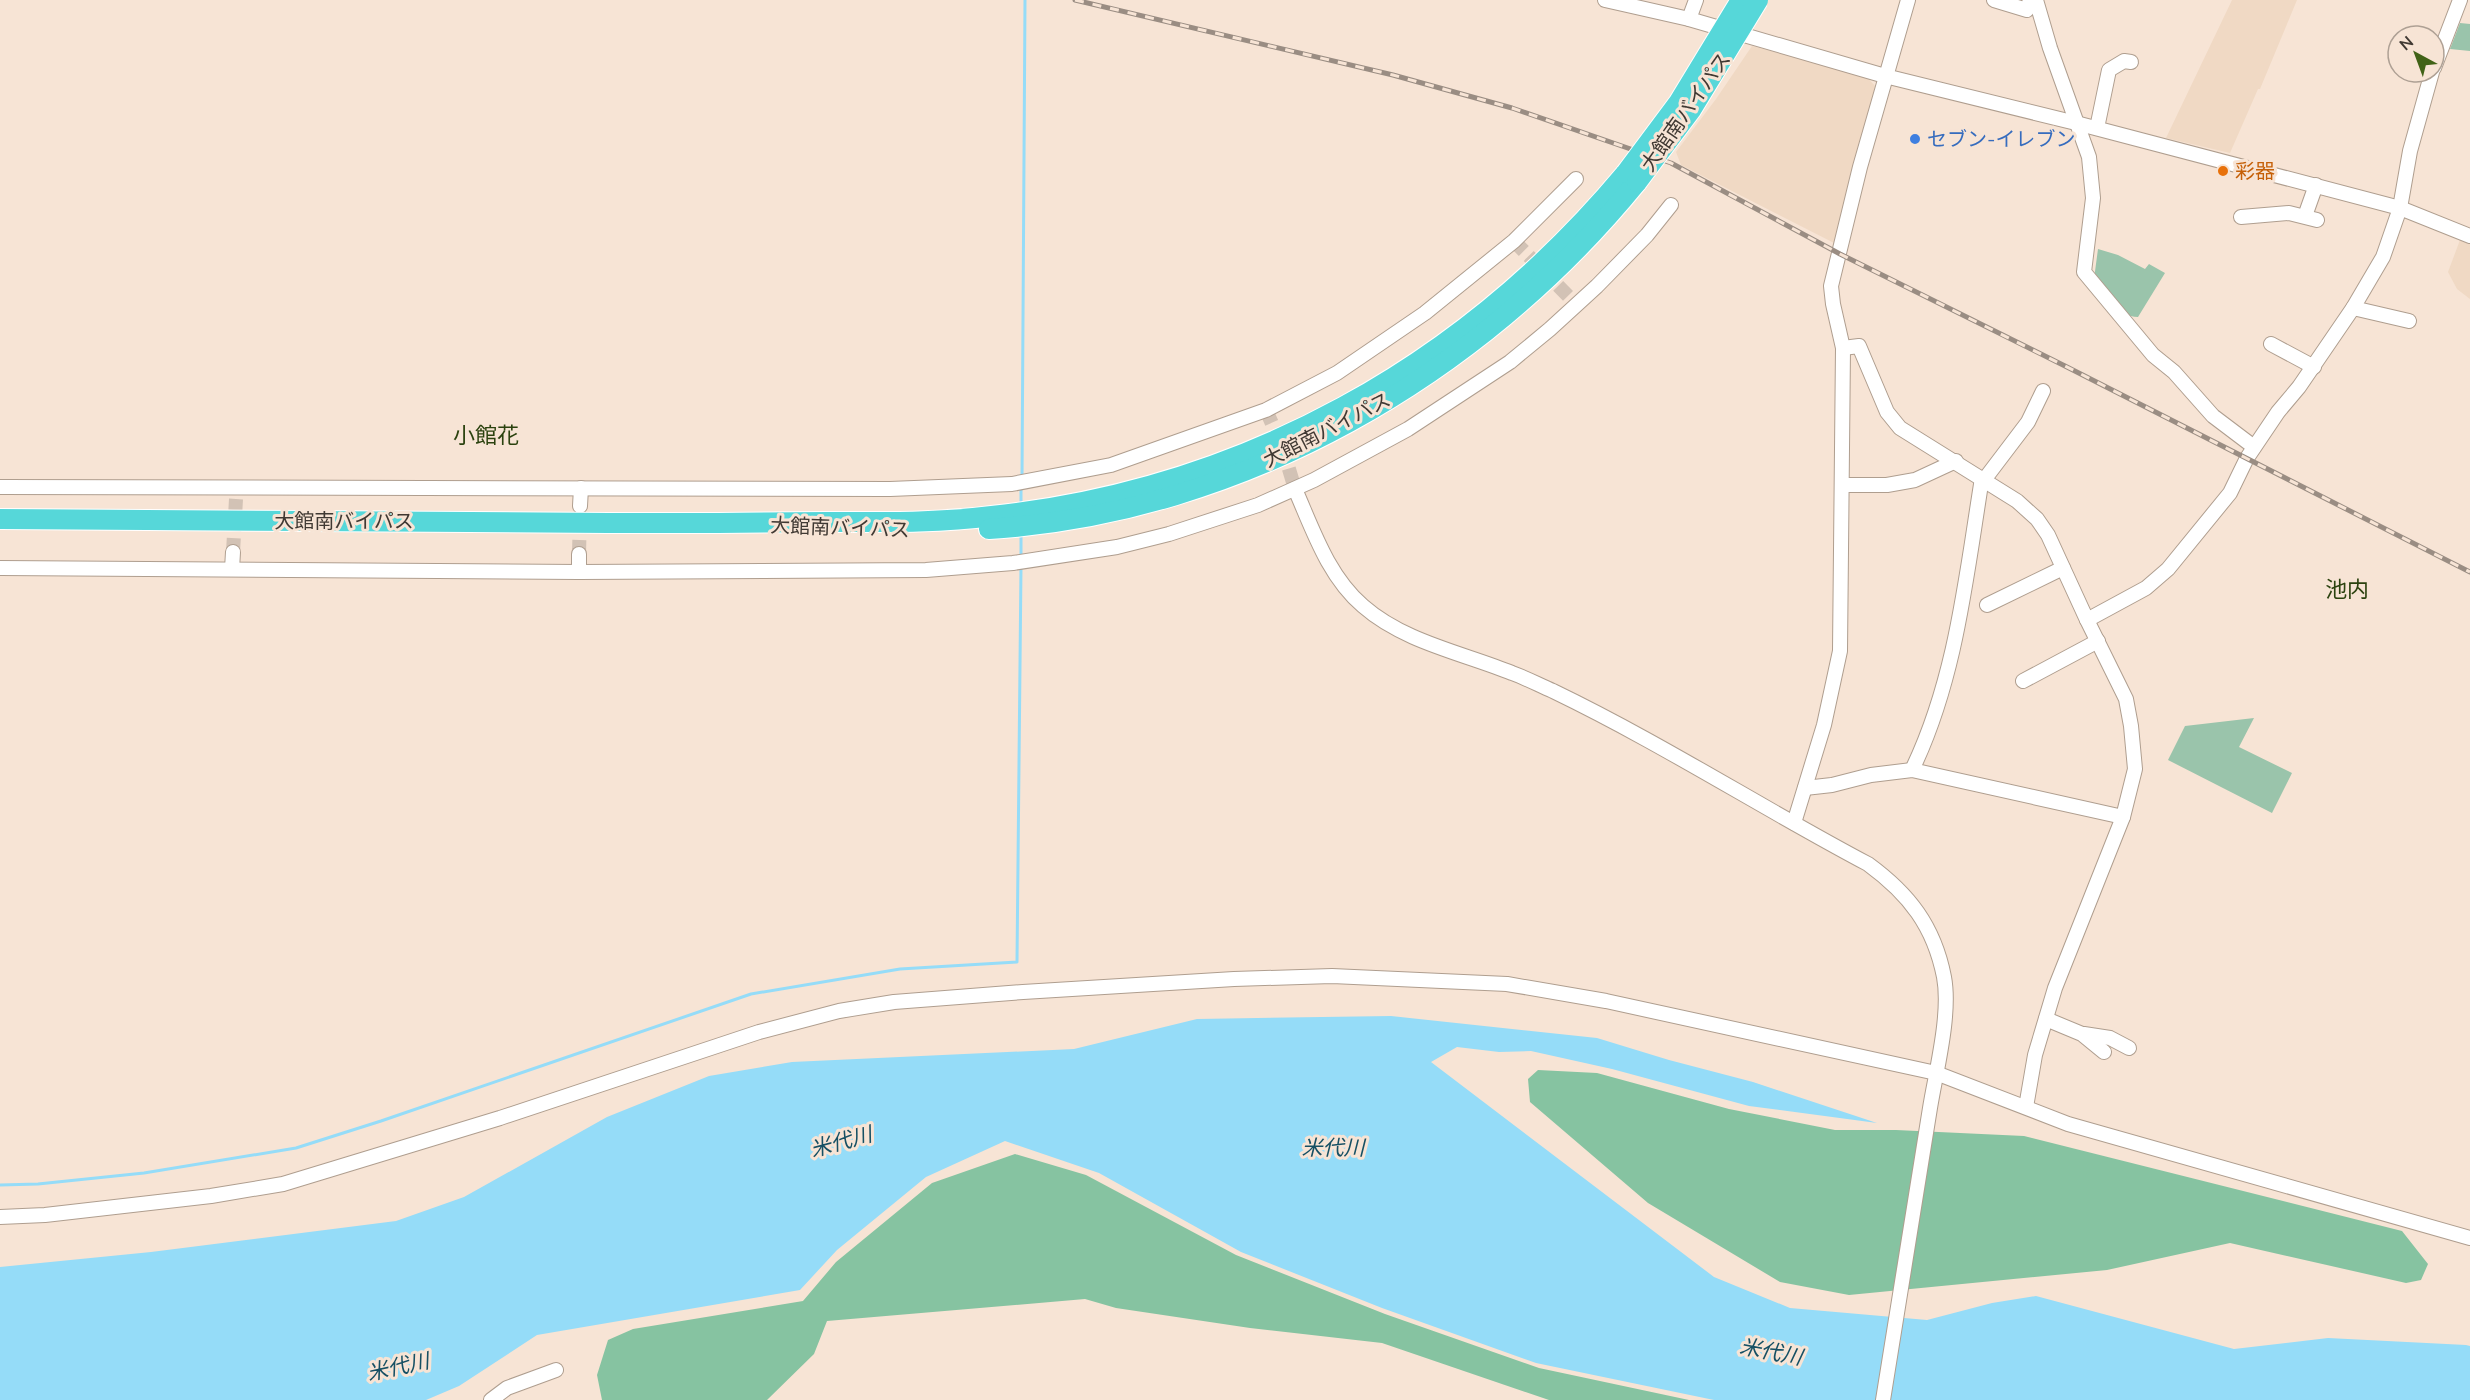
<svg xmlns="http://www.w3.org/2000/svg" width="2470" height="1400" font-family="'Nunito Sans','Noto Sans JP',sans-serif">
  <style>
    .built { fill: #f0d9c4 }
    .green { fill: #9ac4ab }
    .forest { fill: #86c3a1 }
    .water { fill: #95dcf8 }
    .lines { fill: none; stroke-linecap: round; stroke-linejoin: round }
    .stream { stroke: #95dcf8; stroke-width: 3 }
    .minor-tunnel { stroke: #d2c2b5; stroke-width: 14; stroke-dasharray: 14 7; stroke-linecap: butt }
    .minor-casing { stroke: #af9e8f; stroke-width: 16 }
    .highway-casing { stroke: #fff; stroke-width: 22 }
    .minor { stroke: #fff; stroke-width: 14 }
    .highway { stroke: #56d7d9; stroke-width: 20 }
    .rail-casing { stroke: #9a8d83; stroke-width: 5 }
    .rail { stroke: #f7e4d5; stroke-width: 3; stroke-dasharray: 9; stroke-linecap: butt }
    .highway-bridge-casing { stroke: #fff; stroke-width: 22; stroke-linecap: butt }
    .highway-bridge { stroke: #56d7d9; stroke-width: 20 }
    .shop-dot { fill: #3f7fe0; stroke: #f7e4d5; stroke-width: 2 }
    .food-dot { fill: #e8710a; stroke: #f7e4d5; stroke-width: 2 }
    .labels { text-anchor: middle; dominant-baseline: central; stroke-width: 6; stroke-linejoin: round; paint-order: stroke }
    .street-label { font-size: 20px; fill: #403933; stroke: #f7e4d5 }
    .shop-label { font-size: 20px; fill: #366cbe; stroke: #f7e4d5; text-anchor: start }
    .food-label { font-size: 20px; fill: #c56008; stroke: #f7e4d5; text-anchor: start }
    .water-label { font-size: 21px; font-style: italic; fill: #165064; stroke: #f7e4d5 }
    .quarter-label { font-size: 22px; fill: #2b420f; stroke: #f7e4d5 }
  </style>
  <rect width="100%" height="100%" fill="#f7e4d5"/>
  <g class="built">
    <path d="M 2232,0 L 2297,0 L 2260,89 L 2258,89 L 2230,153 L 2166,138 Z"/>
    <path d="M 1752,46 L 1866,76 L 1875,86 L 1838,245 L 1681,165 L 1676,152 L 1716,99 Z"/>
    <path d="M 2460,240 L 2470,244 L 2470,299 L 2457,289 L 2448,272 Z"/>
  </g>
  <g class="green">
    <path d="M 2460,23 L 2470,24 L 2470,51 L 2450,49 Z"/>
    <path d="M 2098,249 L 2118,255 L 2145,269 L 2149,264 L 2165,273 L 2138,317 C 2118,317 2105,293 2094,279 Z"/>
    <path d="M 2254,718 L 2239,747 L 2292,773 L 2272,813 L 2168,760 L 2185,726 Z"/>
  </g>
  <g class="forest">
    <path d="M 1538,1070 L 1597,1073 L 1729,1109 L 1835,1130 L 1896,1130 L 2024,1136 L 2402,1231 L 2428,1264 L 2421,1280 L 2406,1283 L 2230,1243 L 2107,1270 L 1849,1295 L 1780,1282 L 1648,1203 L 1530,1102 L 1528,1079 Z"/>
    <path d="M 1015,1154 L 1086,1175 L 1236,1255 L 1385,1314 L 1539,1368 L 1689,1400 L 1549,1400 L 1382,1343 L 1250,1328 L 1116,1308 L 1085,1299 L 827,1321 L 814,1354 L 767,1400 L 602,1400 L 597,1375 L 608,1340 L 633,1329 L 803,1301 L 836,1262 L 932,1183 Z"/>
  </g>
  <path class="water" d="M 1391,1016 L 1597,1038 L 1669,1060 L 1753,1082 L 1877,1123 L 1749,1106 L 1612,1069 L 1531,1051 L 1499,1052 L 1457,1047 L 1431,1062 L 1714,1277 L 1790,1308 L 1927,1320 L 1992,1303 L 2036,1296 L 2234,1349 L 2328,1338 L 2466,1345 L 2470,1346 L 2470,1400 L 1714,1400 L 1536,1363 L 1382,1308 L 1241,1252 L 1099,1173 L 1005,1141 L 926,1177 L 837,1250 L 800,1290 L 537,1335 L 459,1386 L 426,1400 L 0,1400 L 0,1267 L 151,1252 L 396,1221 L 464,1197 L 607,1117 L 709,1076 L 792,1062 L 1074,1049 L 1197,1019 Z"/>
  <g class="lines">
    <g class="stream">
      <path d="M 1022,478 L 1025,0"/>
      <path d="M 1021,505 L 1021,488"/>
      <path d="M 1021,556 L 1021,533"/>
      <path d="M 0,1185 L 38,1184 L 144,1173 L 296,1148 L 381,1121 L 751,994 L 900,969 L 1017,962 L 1021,566"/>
    </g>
    <g class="minor-tunnel">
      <path d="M 1514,241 L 1576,304"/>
      <path d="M 1266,410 L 1282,446 L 1295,489"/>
      <path d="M 233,552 L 236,499"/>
      <path d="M 579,554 L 580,514"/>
    </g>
    <defs>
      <g id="minor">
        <path d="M 1605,0 L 1689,19 L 1885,76 L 2076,123 L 2400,208 L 2470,236"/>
        <path d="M 1994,0 L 2027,10 L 2030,0"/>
        <path d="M 2036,0 L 2050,48 L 2089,157 L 2093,198 L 2084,272 L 2153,355 L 2174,372 L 2213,416 L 2254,447"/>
        <path d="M 1689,19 L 1696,0"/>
        <path d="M 2434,68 L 2460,0"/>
        <path d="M 2097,128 L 2109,70 L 2124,61 L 2131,62"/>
        <path d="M 2305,216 L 2316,185"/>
        <path d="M 2241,217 L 2289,213 L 2317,220"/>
        <path d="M 2353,308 L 2409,321"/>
        <path d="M 2271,344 L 2314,367"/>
        <path d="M 1843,348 L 1859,346 L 1887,412 L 1900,428 L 2017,501 L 2037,519 L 2048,535 L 2087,620 L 2126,699 L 2131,726 L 2135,769 L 2123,817 L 2055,988 L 2035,1055 L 2026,1107"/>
        <path d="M 1984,480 L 2028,422 L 2043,391"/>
        <path d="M 1843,485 L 1887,485 L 1915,480 L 1956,461"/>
        <path d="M 0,487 L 890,489 L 1012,484 L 1111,465 L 1266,410 L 1337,373 L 1425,313 L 1514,241 L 1576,179"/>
        <path d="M 1295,489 C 1313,530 1328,576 1363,606 C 1404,642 1463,653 1512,673 C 1526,678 1539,685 1553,691 C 1661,743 1762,808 1868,864 C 1909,894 1934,926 1944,977 C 1951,1014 1936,1071 1930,1108 C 1914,1205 1899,1303 1883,1400"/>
        <path d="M 580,506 L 581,488"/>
        <path d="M 0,568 L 579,572 L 926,570 L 1013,563 L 1117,547 L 1169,534 L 1258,505 L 1314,480 L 1408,429 L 1510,362 L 1550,329 L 1597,286 L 1647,235 L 1671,205"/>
        <path d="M 232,569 L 233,552"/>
        <path d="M 579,572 L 579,554"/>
        <path d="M 1987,605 L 2063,568"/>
        <path d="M 2087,620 L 2146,588 L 2168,569 L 2230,493 L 2247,458 L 2278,412 L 2299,387 L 2353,308 L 2383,257 L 2400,208 L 2410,151 L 2432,72"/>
        <path d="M 2023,681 L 2098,641"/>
        <path d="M 1912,770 C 1956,679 1966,577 1982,478"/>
        <path d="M 1805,788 L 1832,785 L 1871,775 L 1912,770 L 2123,817"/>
        <path d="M 1794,823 L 1824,725 L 1840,651 L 1843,348 L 1833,304 L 1831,286 L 1860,167 L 1908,0"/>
        <path d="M 2046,1019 L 2082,1034 L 2104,1052"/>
        <path d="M 2084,1034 L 2110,1038 L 2129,1048"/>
        <path d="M 0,1217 L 45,1215 L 211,1196 L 283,1184 L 500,1118 L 759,1032 L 839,1011 L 894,1002 L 1023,992 L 1234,979 L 1332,976 L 1507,984 L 1606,1001 L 1936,1073 L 2068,1124 L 2470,1238"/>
        <path d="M 491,1400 L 507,1388 L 556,1370"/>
      </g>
      <g id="highway">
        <path d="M 0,519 C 203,520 406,522 609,523 C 682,523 754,523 827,522 C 882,522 937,523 992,516 C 1244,489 1464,367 1626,173"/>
        <path d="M 989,529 C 1242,513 1479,376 1637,182"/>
      </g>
    </defs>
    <use href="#minor" class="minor-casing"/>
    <use href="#highway" class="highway-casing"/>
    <use href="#minor" class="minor"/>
    <use href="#highway" class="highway"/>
    <defs>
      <path id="rail" d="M 1075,0 L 1393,75 L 1512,108 L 1671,163 L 1840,254 L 2065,366 L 2470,572"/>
    </defs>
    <use href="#rail" class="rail-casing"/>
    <use href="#rail" class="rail"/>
    <defs>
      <g id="highway-bridge">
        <path d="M 1626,173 L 1679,102 L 1741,0"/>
        <path d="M 1637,182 L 1691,110 L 1758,0"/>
      </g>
    </defs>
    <use href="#highway-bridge" class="highway-bridge-casing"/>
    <use href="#highway-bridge" class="highway-bridge"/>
  </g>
  <circle class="shop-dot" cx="1915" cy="139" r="6"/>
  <circle class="food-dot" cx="2223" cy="171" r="6"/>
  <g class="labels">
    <g class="street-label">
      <text transform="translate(1686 112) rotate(-55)">大館南バイパス</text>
      <text transform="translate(1327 430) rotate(-27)">大館南バイパス</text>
      <text x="344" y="521">大館南バイパス</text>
      <text transform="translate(840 528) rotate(2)">大館南バイパス</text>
    </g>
    <g class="shop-label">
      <text x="1927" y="139">セブン-イレブン</text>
    </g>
    <g class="food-label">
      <text x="2235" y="171">彩器</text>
    </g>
    <g class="water-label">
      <text transform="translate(841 1142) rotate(-15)">米代川</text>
      <text x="1333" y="1148">米代川</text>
      <text transform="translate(1771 1352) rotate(11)">米代川</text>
      <text transform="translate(398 1367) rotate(-12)">米代川</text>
    </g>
    <g class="quarter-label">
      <text x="486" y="436">小館花</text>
      <text x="2347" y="590">池内</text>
    </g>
  </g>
  <g transform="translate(2416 54) rotate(319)"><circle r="28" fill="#f7e4d5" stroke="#aea094" stroke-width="1.5"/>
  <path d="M0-4.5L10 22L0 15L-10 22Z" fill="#416217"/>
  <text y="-9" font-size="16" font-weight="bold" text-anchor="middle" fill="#403933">N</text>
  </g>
</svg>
